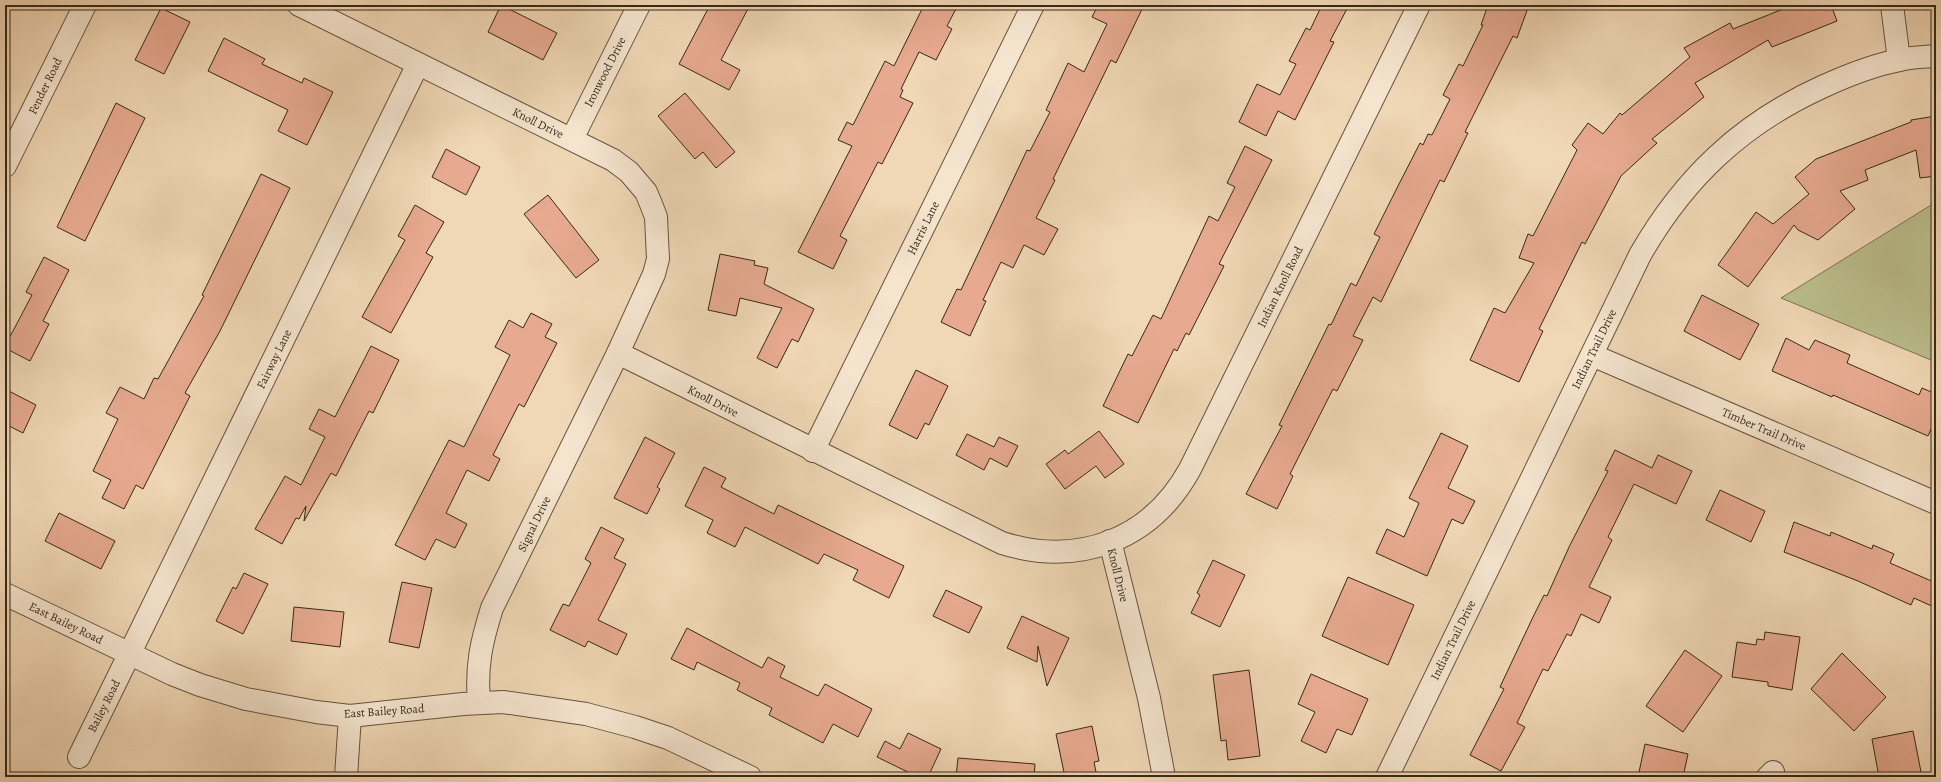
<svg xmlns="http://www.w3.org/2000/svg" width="1941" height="782" font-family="Alegreya,serif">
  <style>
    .green { fill: #bbbe8c; stroke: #7a7451 }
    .building { fill: #e7aa90; stroke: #382916 }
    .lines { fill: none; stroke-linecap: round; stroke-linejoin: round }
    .minor-casing { stroke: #66543e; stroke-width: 24 }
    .minor { stroke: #f5e5cf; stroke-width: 22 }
    .labels { text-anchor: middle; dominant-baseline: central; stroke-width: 3.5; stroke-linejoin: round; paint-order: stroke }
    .street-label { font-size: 12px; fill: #382916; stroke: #f5e5cf }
  </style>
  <rect width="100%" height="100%" fill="#f0d7b5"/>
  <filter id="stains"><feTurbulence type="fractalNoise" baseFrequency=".005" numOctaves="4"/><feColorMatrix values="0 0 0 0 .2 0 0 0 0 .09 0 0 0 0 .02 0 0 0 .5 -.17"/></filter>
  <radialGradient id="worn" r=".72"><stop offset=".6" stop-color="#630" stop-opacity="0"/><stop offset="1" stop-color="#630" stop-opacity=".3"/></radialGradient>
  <path class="green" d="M 1936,202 L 1936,362 L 1781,298 Z"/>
  <g class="building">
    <path d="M 501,5 L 557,33 L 543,60 L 488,32 Z"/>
    <path d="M 710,5 L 750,5 L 721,60 L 740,70 L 729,90 L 679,64 Z"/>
    <path d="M 924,5 L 958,5 L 947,26 L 952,29 L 936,60 L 919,52 L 901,89 L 903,90 L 900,97 L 913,103 L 882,164 L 878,162 L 840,236 L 847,240 L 833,269 L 798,252 L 852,146 L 838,140 L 847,122 L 853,125 L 885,61 L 894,66 Z"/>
    <path d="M 1098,5 L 1144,5 L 1116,63 L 1111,60 L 1053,179 L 1055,180 L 1036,218 L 1058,229 L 1044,255 L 1024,245 L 1013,268 L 1001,262 L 983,300 L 986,301 L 970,336 L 941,322 L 957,289 L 961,290 L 1027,150 L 1030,151 L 1050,112 L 1046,110 L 1068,63 L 1084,72 L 1107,24 L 1092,17 Z"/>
    <path d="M 1322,5 L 1349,5 L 1330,41 L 1334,42 L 1295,120 L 1278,111 L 1266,136 L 1239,122 L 1257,84 L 1280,95 L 1296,64 L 1289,61 L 1306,28 L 1310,30 Z"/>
    <path d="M 1488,5 L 1529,5 L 1517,38 L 1513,36 L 1465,132 L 1468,133 L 1444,182 L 1440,180 L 1381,302 L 1373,297 L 1353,336 L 1363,340 L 1337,391 L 1333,389 L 1290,474 L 1293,476 L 1277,509 L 1246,494 L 1282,426 L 1279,425 L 1329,324 L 1331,325 L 1351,283 L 1356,286 L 1380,237 L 1374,234 L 1398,186 L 1420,143 L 1423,145 L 1428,134 L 1432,135 L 1450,99 L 1443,95 L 1459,64 L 1463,66 L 1483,25 L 1481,25 Z"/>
    <path d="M 1793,5 L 1831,5 L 1837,21 L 1772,47 L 1768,40 L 1695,83 L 1704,97 L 1652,139 L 1657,143 L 1621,176 L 1585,244 L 1582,242 L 1539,329 L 1543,331 L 1519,382 L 1470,360 L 1494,308 L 1505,313 L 1534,263 L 1519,258 L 1528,234 L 1533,236 L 1577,150 L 1572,145 L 1588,123 L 1603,134 L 1620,113 L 1622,115 L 1690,57 L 1684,48 L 1730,23 L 1733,29 Z"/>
    <path d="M 161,8 L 190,22 L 164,74 L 135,60 Z"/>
    <path d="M 224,38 L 265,59 L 262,64 L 302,83 L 304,78 L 333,92 L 307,145 L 278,131 L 288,110 L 208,71 Z"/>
    <path d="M 685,93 L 735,152 L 716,168 L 703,152 L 695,159 L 658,116 Z"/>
    <path d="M 116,103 L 145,118 L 85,241 L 57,227 Z"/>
    <path d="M 1936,116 L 1936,176 L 1920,178 L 1916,150 L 1865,170 L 1868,180 L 1840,191 L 1855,209 L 1818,240 L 1798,230 L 1794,225 L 1748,287 L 1718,265 L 1756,212 L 1773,224 L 1809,194 L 1795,177 L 1816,159 L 1911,122 L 1911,120 Z"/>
    <path d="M 1245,146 L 1272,160 L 1219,264 L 1224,266 L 1189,335 L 1186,333 L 1177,351 L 1174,349 L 1138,423 L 1103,406 L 1128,354 L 1132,356 L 1153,315 L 1161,319 L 1209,216 L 1218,221 L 1235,187 L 1227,183 Z"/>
    <path d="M 446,149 L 480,167 L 466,195 L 432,177 Z"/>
    <path d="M 261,174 L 290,188 L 220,331 L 185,393 L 190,396 L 143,489 L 136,485 L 124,509 L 102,498 L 111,480 L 93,471 L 118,419 L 106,413 L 120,387 L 144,399 L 154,378 L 158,379 L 204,296 L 202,295 Z"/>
    <path d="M 548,195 L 599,260 L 576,278 L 524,214 Z"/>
    <path d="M 415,205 L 444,222 L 426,253 L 433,257 L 391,333 L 362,317 L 405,240 L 398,236 Z"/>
    <path d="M 720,254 L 755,261 L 754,265 L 768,268 L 764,284 L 814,309 L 798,342 L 792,339 L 777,368 L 757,358 L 782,308 L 740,298 L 736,316 L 708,310 Z"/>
    <path d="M 44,257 L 69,270 L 43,321 L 49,324 L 30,361 L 5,348 L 5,346 L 32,295 L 26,292 Z"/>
    <path d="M 1702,295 L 1759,324 L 1740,360 L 1684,331 Z"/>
    <path d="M 531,313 L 552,324 L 545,337 L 557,343 L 524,407 L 519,404 L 493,455 L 500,459 L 489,481 L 467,470 L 446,513 L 467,524 L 455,548 L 436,539 L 425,560 L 395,545 L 449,440 L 464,447 L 510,355 L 495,347 L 509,320 L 523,328 Z"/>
    <path d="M 1786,338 L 1809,350 L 1815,340 L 1850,355 L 1847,363 L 1919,395 L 1922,388 L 1936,394 L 1936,418 L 1928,436 L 1833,395 L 1832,397 L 1772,371 Z"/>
    <path d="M 371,346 L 399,360 L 373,413 L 369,411 L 336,476 L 331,473 L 304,521 L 306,506 L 299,519 L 296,518 L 282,544 L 255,529 L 285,476 L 301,485 L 325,437 L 309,429 L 319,409 L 335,417 Z"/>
    <path d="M 916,370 L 948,386 L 929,425 L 925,423 L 917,439 L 889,425 Z"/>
    <path d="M 5,389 L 36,405 L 23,433 L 5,424 Z"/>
    <path d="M 1099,431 L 1124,464 L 1105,478 L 1096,466 L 1065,489 L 1046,464 L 1065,450 L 1068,454 Z"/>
    <path d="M 1441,433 L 1468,446 L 1448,488 L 1475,501 L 1463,524 L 1452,519 L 1427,576 L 1376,553 L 1387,529 L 1404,537 L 1419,503 L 1409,498 Z"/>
    <path d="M 967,434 L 994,447 L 999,437 L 1018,446 L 1007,467 L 990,458 L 984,470 L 956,455 Z"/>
    <path d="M 645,437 L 675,453 L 657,487 L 660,489 L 647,514 L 614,498 Z"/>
    <path d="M 1615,450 L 1652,468 L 1658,455 L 1692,471 L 1676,504 L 1634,484 L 1608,537 L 1612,540 L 1589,587 L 1611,597 L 1599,623 L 1581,614 L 1571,636 L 1567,634 L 1548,671 L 1543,669 L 1517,723 L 1525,727 L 1501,771 L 1470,755 L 1504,689 L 1500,687 L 1533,617 L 1544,595 L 1547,596 L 1570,545 L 1608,471 L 1605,470 Z"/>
    <path d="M 704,467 L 726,478 L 721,487 L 774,514 L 778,505 L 904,566 L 889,598 L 853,580 L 858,570 L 824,554 L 818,564 L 745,527 L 735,547 L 707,533 L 713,520 L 685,506 Z"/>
    <path d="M 1720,490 L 1765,511 L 1751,542 L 1706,520 Z"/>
    <path d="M 59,513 L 115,541 L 101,569 L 45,541 Z"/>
    <path d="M 1794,522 L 1830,536 L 1831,532 L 1872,549 L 1873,545 L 1894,554 L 1890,563 L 1936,583 L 1936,608 L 1914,598 L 1911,605 L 1858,581 L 1784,552 Z"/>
    <path d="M 601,527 L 624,539 L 614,558 L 626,564 L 598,620 L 627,634 L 617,655 L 588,641 L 585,647 L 550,630 L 563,604 L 569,606 L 591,563 L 585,559 Z"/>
    <path d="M 1213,560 L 1245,575 L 1220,627 L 1191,613 L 1200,595 L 1197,593 Z"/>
    <path d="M 244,573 L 268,584 L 243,634 L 216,621 L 233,587 L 236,589 Z"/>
    <path d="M 1348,577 L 1414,605 L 1388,665 L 1322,636 Z"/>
    <path d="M 402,582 L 432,588 L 419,648 L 389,642 Z"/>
    <path d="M 946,590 L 982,607 L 969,633 L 933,616 Z"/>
    <path d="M 294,607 L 344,612 L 340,647 L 291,641 Z"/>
    <path d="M 1022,616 L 1069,638 L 1047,686 L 1038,646 L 1037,662 L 1007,648 Z"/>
    <path d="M 687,628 L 762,668 L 768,657 L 785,666 L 780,677 L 818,696 L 825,684 L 872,709 L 858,737 L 833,724 L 823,743 L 769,715 L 772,708 L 737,690 L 740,683 L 697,662 L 694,670 L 671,659 Z"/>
    <path d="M 1765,632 L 1800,637 L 1792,690 L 1768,686 L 1768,682 L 1732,677 L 1737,642 L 1756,645 L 1757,639 L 1764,640 Z"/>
    <path d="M 1685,650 L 1722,676 L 1683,732 L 1646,706 Z"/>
    <path d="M 1842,653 L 1886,697 L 1854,731 L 1811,689 Z"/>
    <path d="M 1249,670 L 1260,756 L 1228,760 L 1226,740 L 1221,741 L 1213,675 Z"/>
    <path d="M 1311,674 L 1368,699 L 1352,735 L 1337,729 L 1326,753 L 1301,741 L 1315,712 L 1298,704 Z"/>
    <path d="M 1092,726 L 1099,761 L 1094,762 L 1097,777 L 1065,777 L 1056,734 Z"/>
    <path d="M 1913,731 L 1922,777 L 1879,777 L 1872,739 Z"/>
    <path d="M 908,733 L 941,749 L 928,777 L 918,777 L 877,757 L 885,741 L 900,749 Z"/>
    <path d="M 1645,744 L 1688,754 L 1683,777 L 1638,777 Z"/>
    <path d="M 958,758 L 1035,764 L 1034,777 L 956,777 Z"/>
  </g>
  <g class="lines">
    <defs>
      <g id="minor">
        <path d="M 299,5 L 613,160 L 629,172 L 646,192 L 651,204 L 656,217 L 658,259 L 654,274 L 618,353 L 492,608 C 481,643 476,666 479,703"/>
        <path d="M 1892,5 L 1899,60"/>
        <path d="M 572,139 L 639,5"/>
        <path d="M 5,166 L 85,5"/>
        <path d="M 618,353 L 1002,543 C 1079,567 1151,540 1190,469 L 1419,5"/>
        <path d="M 1592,355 L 1936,503"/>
        <path d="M 813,451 L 1033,5"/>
        <path d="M 1110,541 L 1149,698 L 1164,777"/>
        <path d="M 5,594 L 172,674 L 200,685 L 246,699 L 316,712 L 350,716 L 463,704 L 503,702 L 586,714 L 635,727 L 668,738 L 750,777"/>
        <path d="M 79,757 L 418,64"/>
        <path d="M 346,777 L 350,716"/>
        <path d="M 1387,777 L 1640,255 C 1684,178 1741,124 1822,87 C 1846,76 1873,65 1900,60 C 1911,57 1924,57 1936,56"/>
        <path d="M 1768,777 L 1773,772"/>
      </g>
    </defs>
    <use href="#minor" class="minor-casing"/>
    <use href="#minor" class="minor"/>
  </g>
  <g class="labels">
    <g class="street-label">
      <text transform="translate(605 72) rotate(-63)">Ironwood Drive</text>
      <text transform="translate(45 86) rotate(-64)">Fender Road</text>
      <text transform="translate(538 123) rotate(26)">Knoll Drive</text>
      <text transform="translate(923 228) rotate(-64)">Harris Lane</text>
      <text transform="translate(1280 287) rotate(-64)">Indian Knoll Road</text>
      <text transform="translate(1594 349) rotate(-64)">Indian Trail Drive</text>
      <text transform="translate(274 359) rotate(-64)">Fairway Lane</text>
      <text transform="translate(713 401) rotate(27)">Knoll Drive</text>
      <text transform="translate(1764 429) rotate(23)">Timber Trail Drive</text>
      <text transform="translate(534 524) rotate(-64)">Signal Drive</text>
      <text transform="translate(1118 575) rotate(76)">Knoll Drive</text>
      <text transform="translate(66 623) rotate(26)">East Bailey Road</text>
      <text transform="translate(1453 640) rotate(-64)">Indian Trail Drive</text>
      <text transform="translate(104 706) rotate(-63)">Bailey Road</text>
      <text transform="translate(384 711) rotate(-4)">East Bailey Road</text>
    </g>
  </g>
  <rect width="1941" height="782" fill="none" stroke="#f0d7b5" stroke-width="20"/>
  <rect x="6" y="6" width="1929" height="770" fill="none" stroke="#382916" stroke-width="2"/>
  <rect x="10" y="10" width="1921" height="762" fill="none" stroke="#382916"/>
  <rect width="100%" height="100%" filter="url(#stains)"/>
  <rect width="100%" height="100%" fill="url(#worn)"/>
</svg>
